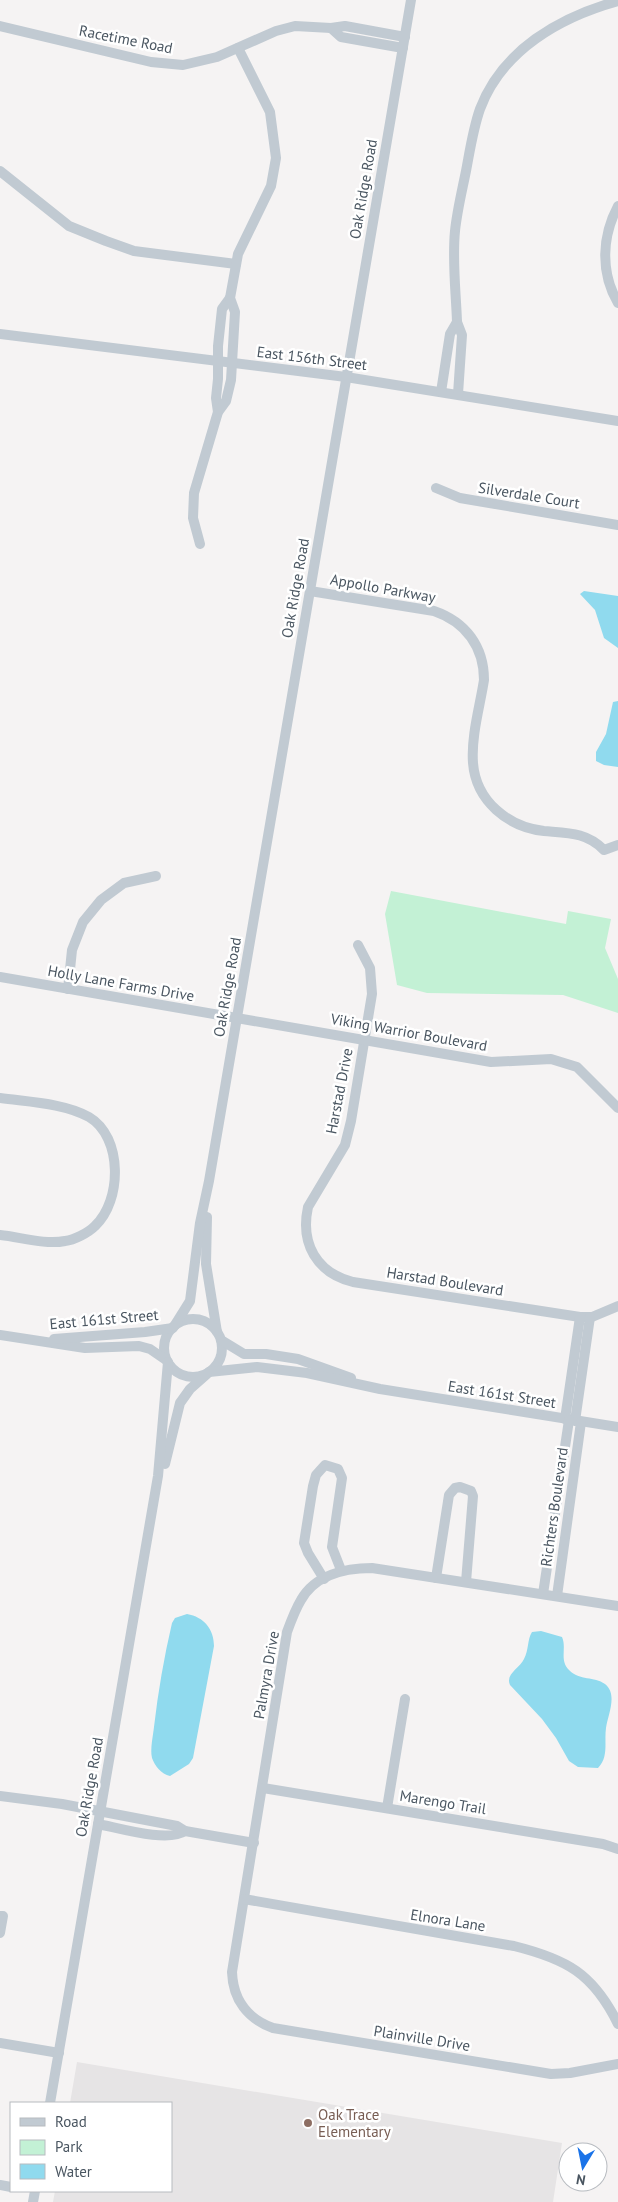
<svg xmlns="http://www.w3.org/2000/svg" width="618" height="2202" font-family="'PT Sans',sans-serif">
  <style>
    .education { fill: #e6e4e5 }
    .green { fill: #c3f1d5 }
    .water { fill: #90daee }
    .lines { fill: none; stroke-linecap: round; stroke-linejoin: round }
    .minor { stroke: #c1cad2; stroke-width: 10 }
    .education-dot { fill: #8d6e63; stroke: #fff; stroke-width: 2 }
    .labels { text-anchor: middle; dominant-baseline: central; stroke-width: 5; stroke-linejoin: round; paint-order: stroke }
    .street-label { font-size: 15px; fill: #4a5661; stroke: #fff }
    .education-label { font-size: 15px; fill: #785e54; stroke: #fff; text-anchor: start }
  </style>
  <rect width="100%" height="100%" fill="#f5f3f3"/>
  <path class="education" d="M 77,2062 L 562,2143 L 553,2202 L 53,2202 L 55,2191 L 171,2191 L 171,2103 L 70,2103 Z"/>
  <path class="green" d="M 391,891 L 566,924 L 568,911 L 611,919 L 605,948 L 618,979 L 618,1013 L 563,995 L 427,993 L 397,985 L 385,914 Z"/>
  <g class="water">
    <path d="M 584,591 L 618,596 L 618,648 L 604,638 L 595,610 L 580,594 Z"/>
    <path d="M 618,701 L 618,767 L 604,765 L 596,761 L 596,752 L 606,734 L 613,702 Z"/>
    <path d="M 187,1614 C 204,1617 214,1629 214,1646 L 193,1758 L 189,1764 L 170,1776 C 161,1774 155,1766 152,1758 C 150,1749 153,1736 154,1727 C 158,1692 164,1657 172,1623 L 175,1618 Z"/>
    <path d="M 541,1631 L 562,1637 C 567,1648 559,1660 569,1670 C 580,1681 594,1676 605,1684 C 618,1694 608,1715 606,1728 C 604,1742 609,1757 598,1768 L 578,1767 L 569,1761 L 556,1738 L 542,1719 L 510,1685 C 505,1674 520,1668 524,1659 C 529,1650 527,1640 532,1632 Z"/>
  </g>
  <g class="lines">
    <g class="minor">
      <path d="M 0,26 L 151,62 L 183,65 L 217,57 L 276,31 L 295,26 L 331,28 L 345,26 L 405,37"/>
      <path d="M 331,28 L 341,37 L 403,48"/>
      <path d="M 0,171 L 69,226 L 106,241 L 134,251 L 236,264"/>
      <path d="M 618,206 C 602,236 600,272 618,303"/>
      <path d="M 0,334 L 346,377 L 618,421"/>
      <path d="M 441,392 L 450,334 L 457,322"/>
      <path d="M 458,394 L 462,335 L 457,322 C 456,292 452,261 455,231 C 457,211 462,191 466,171 C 470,150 473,129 480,109 C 502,50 560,17 618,1"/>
      <path d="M 218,412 L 216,398 L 218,379 L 218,346 L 222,309 L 230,298"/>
      <path d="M 436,488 L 460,498 L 618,525"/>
      <path d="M 200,544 L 193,518 L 194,493 L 218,412 L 226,401 L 231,380 L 235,312 L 230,298 L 238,254 L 271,186 L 276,158 L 270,112 L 238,48"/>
      <path d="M 310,591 L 434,611 C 466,622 484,647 484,680 C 480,706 471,736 473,763 C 476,801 508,827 544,831 C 567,833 587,832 604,850 L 618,845"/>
      <path d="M 358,945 L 370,968 L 372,994 L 351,1121 L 345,1145 L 308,1207 C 300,1244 317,1273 353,1282 L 580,1317 L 592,1317 L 618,1306"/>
      <path d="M 0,977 L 491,1062 L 551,1059 L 577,1067 L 618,1108"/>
      <path d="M 68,989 L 72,950 L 83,922 L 101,900 L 124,883 L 156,876"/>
      <path d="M 0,1098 C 28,1102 64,1103 89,1117 C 123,1137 122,1201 95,1226 C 88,1233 74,1240 65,1241 C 45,1245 20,1237 0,1235"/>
      <path d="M 207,1217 L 206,1264 L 217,1332"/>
      <circle cx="193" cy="1348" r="29"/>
      <path d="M 175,1325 L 190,1301 L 200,1223 L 209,1181 L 411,0"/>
      <path d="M 0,1335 L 85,1348 L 139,1346 L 150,1349 L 166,1360"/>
      <path d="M 54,1339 L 145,1332 L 173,1328"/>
      <path d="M 221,1340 L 244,1354 L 266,1354 L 298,1359 L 351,1378"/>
      <path d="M 209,1372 L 257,1367 L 307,1373 L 380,1389 L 618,1427"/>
      <path d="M 565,1419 L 580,1317"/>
      <path d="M 575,1421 L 590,1317"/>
      <path d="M 165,1464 L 180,1403 L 190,1389 L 207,1374"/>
      <path d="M 436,1578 L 449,1495 L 455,1488 L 460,1487 L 471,1491 L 473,1496 L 466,1582"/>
      <path d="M 324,1579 L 308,1553 L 304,1543 L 313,1486 L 316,1475 L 325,1465 L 338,1469 L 342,1478 L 332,1547 L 341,1570"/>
      <path d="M 543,1594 L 569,1420"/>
      <path d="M 557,1596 L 581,1422"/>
      <path d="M 618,1606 L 372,1568 C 345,1568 315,1575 301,1600 C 295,1610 291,1621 287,1632 L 232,1972 C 233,2000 248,2019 273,2028 L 551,2074 L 570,2073 L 618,2064"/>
      <path d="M 263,1788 L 603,1844 L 618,1849"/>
      <path d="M 0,1796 L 62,1804 L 177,1826 L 185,1831 L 254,1843"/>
      <path d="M 387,1808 L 405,1699"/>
      <path d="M 98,1824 C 119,1828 168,1843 185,1831"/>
      <path d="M 244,1899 L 514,1946 C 566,1959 593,1973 618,2024"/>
      <path d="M 0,1916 L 3,1916 L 0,1933"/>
      <path d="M 0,2043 L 59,2053"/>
      <path d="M 50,2103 L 158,1476 L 168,1362"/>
      <path d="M 0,2185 L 11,2187"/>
      <path d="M 33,2202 L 35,2191"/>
    </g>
  </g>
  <circle class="education-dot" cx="308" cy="2123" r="5"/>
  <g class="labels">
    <g class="street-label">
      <text transform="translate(126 39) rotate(11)">Racetime Road</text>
      <text transform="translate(363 189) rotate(-80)">Oak Ridge Road</text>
      <text transform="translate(312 358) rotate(7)">East 156th Street</text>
      <text transform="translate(529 495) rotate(9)">Silverdale Court</text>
      <text transform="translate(295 588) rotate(-80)">Oak Ridge Road</text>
      <text transform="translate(383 588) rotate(10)">Appollo Parkway</text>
      <text transform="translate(121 983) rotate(10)">Holly Lane Farms Drive</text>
      <text transform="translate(227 987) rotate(-80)">Oak Ridge Road</text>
      <text transform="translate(409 1032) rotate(10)">Viking Warrior Boulevard</text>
      <text transform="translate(339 1091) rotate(-79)">Harstad Drive</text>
      <text transform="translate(445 1281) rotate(9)">Harstad Boulevard</text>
      <text transform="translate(104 1319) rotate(-5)">East 161st Street</text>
      <text transform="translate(502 1394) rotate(9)">East 161st Street</text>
      <text transform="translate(554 1507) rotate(-82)">Richters Boulevard</text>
      <text transform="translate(266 1675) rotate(-80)">Palmyra Drive</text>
      <text transform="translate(89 1787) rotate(-80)">Oak Ridge Road</text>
      <text transform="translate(443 1802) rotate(9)">Marengo Trail</text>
      <text transform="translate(448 1920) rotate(9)">Elnora Lane</text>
      <text transform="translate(422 2038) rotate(9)">Plainville Drive</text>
    </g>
    <g class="education-label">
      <text x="318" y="2114">Oak Trace<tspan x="318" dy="17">Elementary</tspan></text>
    </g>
  </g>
  <rect x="10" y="2102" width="162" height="90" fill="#ffffff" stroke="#b7bbc0"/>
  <rect x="20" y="2118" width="25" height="8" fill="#c1cad2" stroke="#b7bbc0"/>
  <text x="55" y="2127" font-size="15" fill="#4a5661">Road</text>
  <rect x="20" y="2140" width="25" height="15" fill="#c3f1d5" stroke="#b7bbc0"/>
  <text x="55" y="2152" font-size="15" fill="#4a5661">Park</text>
  <rect x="20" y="2164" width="25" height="15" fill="#90daee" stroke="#b7bbc0"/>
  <text x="55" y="2177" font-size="15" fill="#4a5661">Water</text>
  <g transform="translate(583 2167) rotate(190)"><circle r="24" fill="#ffffff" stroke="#b7bbc0"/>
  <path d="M0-4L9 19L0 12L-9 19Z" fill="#1a73e8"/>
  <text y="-8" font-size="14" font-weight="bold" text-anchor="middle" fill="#4a5661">N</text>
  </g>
</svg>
